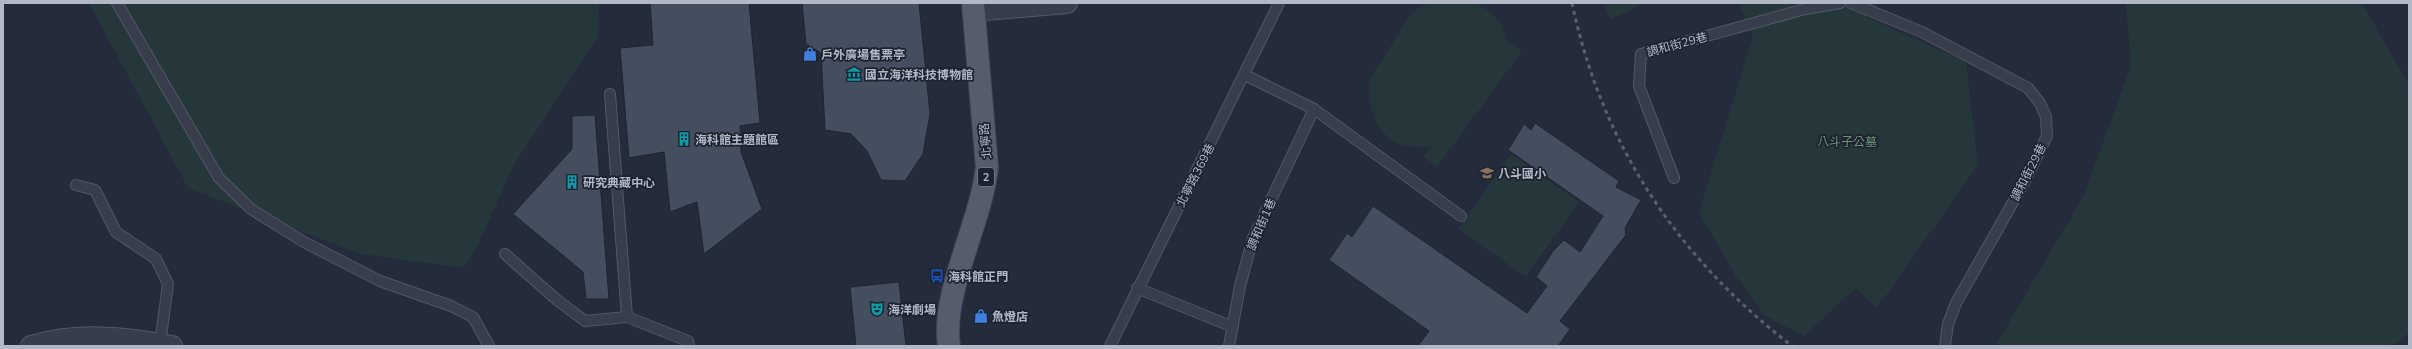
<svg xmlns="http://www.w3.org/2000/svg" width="2412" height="349" font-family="Mulish,'Noto Sans TC',sans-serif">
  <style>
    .green { fill: #26373b }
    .building { fill: #454e5e; stroke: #1e2431 }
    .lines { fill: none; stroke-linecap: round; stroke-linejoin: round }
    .service-casing { stroke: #525865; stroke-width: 12 }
    .minor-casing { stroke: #525865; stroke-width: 22 }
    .primary-casing { stroke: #404653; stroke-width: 24 }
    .service { stroke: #373d4a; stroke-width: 10 }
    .minor { stroke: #373d4a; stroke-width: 20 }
    .primary { stroke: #555c6a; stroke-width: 22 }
    .rail { stroke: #596171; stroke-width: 3; stroke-dasharray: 4 4; stroke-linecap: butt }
    .labels { text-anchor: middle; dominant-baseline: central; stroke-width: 3.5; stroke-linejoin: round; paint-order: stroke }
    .shield { fill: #1c232f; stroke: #868b99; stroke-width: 1 }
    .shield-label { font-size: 11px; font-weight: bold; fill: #b3b8c6 }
    .street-label { font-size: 12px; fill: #b3b8c6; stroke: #1c232f }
    .poi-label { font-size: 12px; font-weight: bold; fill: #b3b8c6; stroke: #1c232f; text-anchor: start }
    .park-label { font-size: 12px; fill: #6b9679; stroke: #1c232f }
  </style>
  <rect width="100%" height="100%" fill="#242b3a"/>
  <g class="green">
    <path d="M 89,3 L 599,3 L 598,37 L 514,165 L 476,249 L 464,268 L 361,254 L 188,188 Z"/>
    <path d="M 1430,3 L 1476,3 L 1492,13 L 1502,25 L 1506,40 L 1522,51 L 1437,167 L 1424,157 L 1433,146 C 1386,154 1365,120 1370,78 L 1414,10 Z"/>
    <path d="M 1603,3 L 1644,3 L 1611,20 Z"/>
    <path d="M 1739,3 L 1881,3 L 1866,17 L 1966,62 L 1978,165 L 1877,308 L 1856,288 L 1804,336 L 1764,315 L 1735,275 L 1699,212 L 1753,37 Z"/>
    <path d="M 2126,3 L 2362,3 L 2409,85 L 2409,332 L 2399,342 L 2389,346 L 1995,346 L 2083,197 L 2131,66 Z"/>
    <path d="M 1511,154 L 1579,202 L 1526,277 L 1458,229 Z"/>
  </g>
  <g class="building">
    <path d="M 650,3 L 749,3 L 760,123 L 740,126 L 741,152 L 762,209 L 704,254 L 697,202 L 670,212 L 664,152 L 629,158 L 620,48 L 653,45 Z"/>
    <path d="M 802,3 L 919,3 L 930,114 L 923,154 L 905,181 L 881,180 L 867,151 L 851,134 L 825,130 L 821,53 L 806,44 Z"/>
    <path d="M 595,115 L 609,299 L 586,299 L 583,272 L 513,214 L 572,149 L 572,116 Z"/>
    <path d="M 1535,123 L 1619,181 L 1616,187 L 1641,200 L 1625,228 L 1626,235 L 1560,321 L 1570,329 L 1558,346 L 1418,346 L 1429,331 L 1329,260 L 1347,233 L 1352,237 L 1373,206 L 1527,313 L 1547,286 L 1536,277 L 1553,251 L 1564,240 L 1580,252 L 1603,216 L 1508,150 L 1524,124 L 1531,130 Z"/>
    <path d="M 899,282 L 906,346 L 856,346 L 850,287 Z"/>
  </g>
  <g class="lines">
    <defs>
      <g id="service">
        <path d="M 117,3 L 219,178 L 251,209 L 304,242 L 380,281 L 451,306 L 473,317 L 489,346"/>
        <path d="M 1851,3 L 1922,32 L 2028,88 L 2040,103 L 2046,117 L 2047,136 L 2025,181 L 1956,303 L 1948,324 L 1945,346"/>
        <path d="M 1245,75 L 1314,109 L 1461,216"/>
        <path d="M 610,94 L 627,317 L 688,341 L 689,346"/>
        <path d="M 1674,178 L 1639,86 L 1641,54 L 1805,9 L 1840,3"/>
        <path d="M 76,185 L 95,190 L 116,232 L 156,259 L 168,284 L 160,344"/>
        <path d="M 505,254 L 557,300 L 585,321 L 627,317"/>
        <path d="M 1137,288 L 1233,327"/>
        <path d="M 1110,346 L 1279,3"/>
        <path d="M 1229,346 L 1240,286 L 1253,238 L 1314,109"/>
      </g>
      <g id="minor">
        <path d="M 973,11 L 1067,3"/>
        <path d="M 31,346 C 77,332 125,337 172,346"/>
      </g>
      <path id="primary" d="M 949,346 C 941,292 981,224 987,167 L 973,3"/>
    </defs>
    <use href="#service" class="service-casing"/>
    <use href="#minor" class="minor-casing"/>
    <use href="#primary" class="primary-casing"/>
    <use href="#service" class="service"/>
    <use href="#minor" class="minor"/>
    <use href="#primary" class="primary"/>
    <path class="rail" d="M 1572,3 C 1602,145 1678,258 1792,346"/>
  </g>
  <defs>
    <symbol id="shop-bare" viewBox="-9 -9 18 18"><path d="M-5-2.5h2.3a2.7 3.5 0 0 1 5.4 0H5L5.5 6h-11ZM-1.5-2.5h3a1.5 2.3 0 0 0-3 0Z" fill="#3f7fe0" stroke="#1c232f" stroke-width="2.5" paint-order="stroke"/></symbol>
    <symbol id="museum-bare" viewBox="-9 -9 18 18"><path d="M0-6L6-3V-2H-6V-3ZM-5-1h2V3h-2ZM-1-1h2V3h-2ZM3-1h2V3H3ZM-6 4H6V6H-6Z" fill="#0f9aa8" stroke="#1c232f" stroke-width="2.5" paint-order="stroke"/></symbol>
    <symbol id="building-bare" viewBox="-9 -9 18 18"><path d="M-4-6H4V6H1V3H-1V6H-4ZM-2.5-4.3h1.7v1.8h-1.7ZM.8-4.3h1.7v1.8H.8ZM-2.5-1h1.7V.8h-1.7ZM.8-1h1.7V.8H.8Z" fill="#0f9aa8" stroke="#1c232f" stroke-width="2.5" paint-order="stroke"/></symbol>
    <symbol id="school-bare" viewBox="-9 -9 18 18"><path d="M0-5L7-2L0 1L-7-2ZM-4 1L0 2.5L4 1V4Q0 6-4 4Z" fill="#8d6e63" stroke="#1c232f" stroke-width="2.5" paint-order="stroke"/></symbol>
    <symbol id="bus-bare" viewBox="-9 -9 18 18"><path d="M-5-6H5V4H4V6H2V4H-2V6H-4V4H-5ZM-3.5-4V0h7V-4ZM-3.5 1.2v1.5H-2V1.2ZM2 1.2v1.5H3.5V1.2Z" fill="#1a4fb4" stroke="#1c232f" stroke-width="2.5" paint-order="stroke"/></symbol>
    <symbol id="theatre-bare" viewBox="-9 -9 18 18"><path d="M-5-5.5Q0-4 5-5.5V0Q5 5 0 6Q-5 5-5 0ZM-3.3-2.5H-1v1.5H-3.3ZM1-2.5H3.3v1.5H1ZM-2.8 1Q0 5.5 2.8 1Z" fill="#0f9aa8" stroke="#1c232f" stroke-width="2.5" paint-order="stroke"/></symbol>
  </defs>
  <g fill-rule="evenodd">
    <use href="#shop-bare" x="800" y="44" width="20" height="20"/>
    <use href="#museum-bare" x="844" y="64" width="20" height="20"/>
    <use href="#building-bare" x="674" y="129" width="20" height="20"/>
    <use href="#school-bare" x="1477" y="163" width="20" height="20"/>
    <use href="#building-bare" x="562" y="172" width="20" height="20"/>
    <use href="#bus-bare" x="927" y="266" width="20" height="20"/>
    <use href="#theatre-bare" x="867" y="299" width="20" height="20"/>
    <use href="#shop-bare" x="971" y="306" width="20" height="20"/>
  </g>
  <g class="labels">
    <rect class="shield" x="978" y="168" width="16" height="18" rx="3"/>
    <g class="shield-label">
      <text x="986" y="177">2</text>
    </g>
    <g class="street-label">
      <text transform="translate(1677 44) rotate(-15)">調和街29巷</text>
      <text transform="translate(985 141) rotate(-95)">北寧路</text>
      <text transform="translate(2028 172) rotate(-63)">調和街29巷</text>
      <text transform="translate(1195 175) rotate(-63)">北寧路369巷</text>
      <text transform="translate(1261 224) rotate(-67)">調和街1巷</text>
    </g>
    <g class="poi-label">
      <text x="821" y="54">戶外廣場售票亭</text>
      <text x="865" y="74">國立海洋科技博物館</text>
      <text x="695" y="139">海科館主題館區</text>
      <text x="1498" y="173">八斗國小</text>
      <text x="583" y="182">研究典藏中心</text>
      <text x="948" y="276">海科館正門</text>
      <text x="888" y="309">海洋劇場</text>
      <text x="992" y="316">魚燈店</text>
    </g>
    <g class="park-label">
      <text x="1847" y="141">八斗子公墓</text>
    </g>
  </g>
  <rect width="2412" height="349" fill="none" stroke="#b3b8c6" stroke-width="8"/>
</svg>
